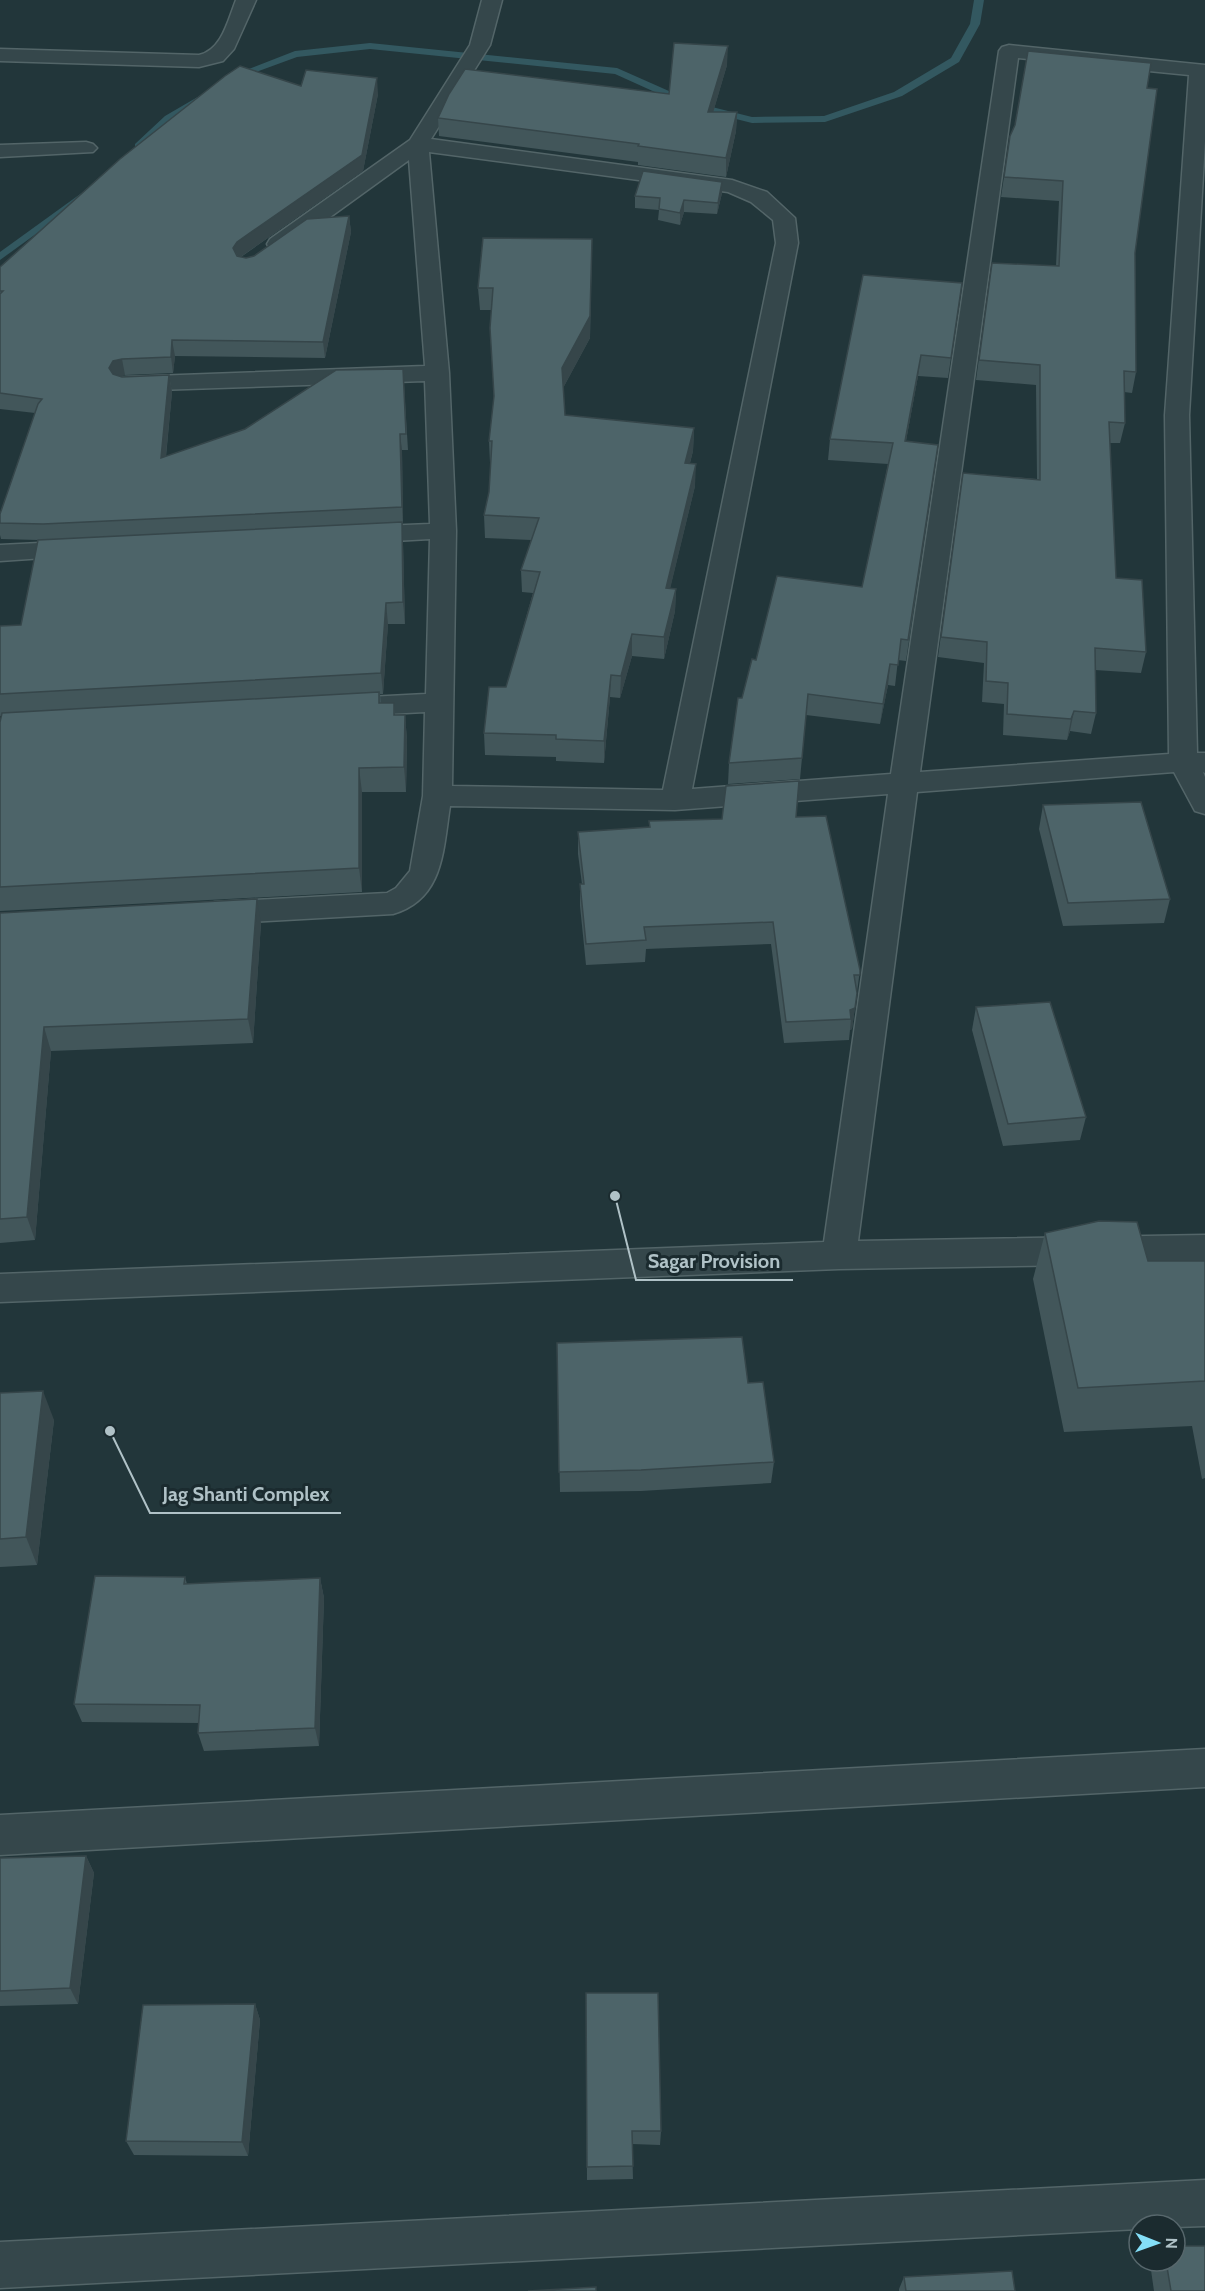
<svg xmlns="http://www.w3.org/2000/svg" width="1205" height="2291" font-family="Cabin,sans-serif">
  <style>
    .lines { fill: none; stroke-linecap: round; stroke-linejoin: round }
    .stream { fill: #335860; fill-rule: evenodd }
    .minor-casing { stroke: #536568; stroke-width: 3 }
    .minor { fill: #35474b; fill-rule: evenodd }
    .wall { fill: #42565a }
    .shaded-wall { fill: #36464a }
    .building { fill: #4d6469; stroke: #36464a; stroke-width: 1.5 }
    .leader { fill: none; stroke: #b0c2c7; stroke-width: 2 }
    .callout-dot { fill: #b0c2c7; stroke: #1b2b2f; stroke-width: 2 }
    .callout-label { font-size: 20px; text-anchor: middle; font-weight: bold; fill: #b0c2c7; stroke: #1b2b2f; stroke-width: 6; stroke-linejoin: round; paint-order: stroke }
  </style>
  <rect width="100%" height="100%" fill="#22363a"/>
  <g class="lines">
    <g class="stream">
      <path d="M 974,0 L 984,0 L 980,24 L 959,62 L 902,96 L 825,122 L 752,123 L 688,107 L 615,74 L 370,49 L 297,57 L 237,79 L 228,77 L 295,51 L 370,43 L 617,68 L 696,103 L 752,117 L 824,116 L 894,92 L 951,58 L 970,24 Z"/>
      <path d="M 201,95 L 206,98 L 205,100 L 173,120 L 143,148 L 135,148 L 135,144 L 165,116 Z"/>
      <path d="M 83,192 L 88,195 L 87,197 L 0,260 L 0,252 Z"/>
    </g>
    <defs>
      <g id="minor">
        <path d="M 236,0 L 256,0 L 234,49 L 223,61 L 199,67 L 0,61 L 0,49 L 199,55 C 222,50 228,20 236,0 Z"/>
        <path d="M 482,0 L 502,0 L 490,45 L 431,139 L 732,180 L 767,192 L 795,218 L 798,243 L 692,789 L 891,774 L 999,51 L 1002,47 L 1009,45 L 1205,65 L 1205,141 L 1189,415 L 1197,753 L 1205,753 L 1205,773 L 1203,772 L 1205,777 L 1205,814 L 1195,811 L 1174,772 L 917,792 L 858,1241 L 1205,1235 L 1205,1263 L 839,1269 L 0,1302 L 0,1274 L 824,1242 L 888,794 L 675,810 L 450,806 C 443,850 444,899 393,914 L 215,924 L 204,921 L 200,913 L 204,905 L 215,902 L 387,893 L 396,888 L 410,871 L 423,796 L 425,712 L 349,716 L 339,713 L 335,707 L 339,701 L 349,698 L 426,694 L 430,539 L 358,543 L 349,540 L 345,535 L 349,530 L 358,527 L 430,524 L 425,381 L 126,391 L 118,389 L 114,384 L 118,379 L 126,377 L 425,366 L 409,160 L 286,249 L 278,251 L 270,249 L 267,244 L 270,239 L 410,140 L 470,45 ZM 1018,58 L 1189,75 L 1165,415 L 1169,754 L 920,772 ZM 429,152 L 728,192 L 751,202 L 773,220 L 776,243 L 663,790 L 452,786 L 456,531 L 449,373 Z"/>
        <path d="M 86,142 L 93,144 L 97,148 L 93,152 L 0,157 L 0,145 Z"/>
        <path d="M 79,541 L 88,543 L 92,549 L 88,555 L 0,561 L 0,545 Z"/>
        <path d="M 1205,1749 L 1205,1787 L 0,1855 L 0,1815 Z"/>
        <path d="M 1205,2180 L 1205,2226 L 1175,2227 L 1175,2225 L 1139,2225 L 1139,2229 L 0,2288 L 0,2242 Z"/>
      </g>
    </defs>
    <use href="#minor" class="minor-casing"/>
    <use href="#minor" class="minor"/>
  </g>
  <g class="wall">
    <path d="M 727,65 L 713,112 L 737,112 L 736,131 L 726,177 L 638,165 L 638,162 L 439,136 L 438,118 L 669,94 Z"/>
    <path d="M 301,86 L 378,94 L 363,171 L 241,257 L 246,258 L 254,256 L 349,216 L 351,232 L 325,358 L 175,356 L 173,373 L 125,375 L 120,376 L 169,375 L 172,392 L 166,457 L 245,429 L 403,369 L 408,450 L 402,450 L 403,523 L 402,523 L 403,543 L 405,624 L 388,624 L 383,694 L 380,694 L 381,703 L 394,703 L 395,715 L 405,715 L 407,740 L 406,792 L 362,792 L 362,892 L 0,911 L 0,722 L 2,716 L 0,716 L 0,626 L 21,625 L 38,540 L 1,539 L 0,535 L 0,514 L 35,413 L 0,409 L 0,267 Z"/>
    <path d="M 1147,88 L 1135,253 L 1136,372 L 1132,393 L 1124,392 L 1125,423 L 1120,443 L 1110,443 L 1116,578 L 1146,652 L 1141,673 L 1095,670 L 1096,713 L 1091,734 L 1070,731 L 1067,740 L 1003,735 L 1004,704 L 982,702 L 984,663 L 938,657 L 963,473 L 1037,479 L 1036,385 L 976,380 L 992,263 L 1056,266 L 1059,201 L 1001,197 L 1010,136 Z"/>
    <path d="M 722,182 L 722,193 L 717,214 L 684,212 L 680,225 L 658,220 L 659,210 L 635,208 L 635,196 Z"/>
    <path d="M 592,239 L 590,338 L 563,388 L 565,415 L 694,428 L 693,451 L 690,463 L 695,486 L 670,588 L 676,589 L 675,611 L 664,659 L 632,656 L 620,698 L 610,697 L 604,763 L 556,761 L 556,757 L 485,755 L 484,733 L 506,687 L 533,593 L 522,592 L 521,570 L 531,540 L 485,538 L 484,515 L 489,492 L 491,463 L 490,463 L 489,441 L 494,399 L 491,310 L 480,310 L 478,288 Z"/>
    <path d="M 962,283 L 948,378 L 918,376 L 906,441 L 935,466 L 906,661 L 898,660 L 895,686 L 888,685 L 880,724 L 806,715 L 800,779 L 728,784 L 729,763 L 742,698 L 756,660 L 862,587 L 888,464 L 828,460 L 830,439 Z"/>
    <path d="M 1043,805 L 1170,899 L 1164,923 L 1063,926 L 1039,829 Z"/>
    <path d="M 796,817 L 860,970 L 852,1029 L 850,1030 L 849,1040 L 784,1043 L 771,944 L 646,949 L 645,962 L 586,965 L 580,906 L 580,884 L 582,884 L 578,854 L 578,832 L 649,827 L 649,821 Z"/>
    <path d="M 0,913 L 261,923 L 253,1043 L 51,1051 L 35,1240 L 0,1243 Z"/>
    <path d="M 976,1007 L 1086,1117 L 1080,1140 L 1003,1146 L 972,1030 Z"/>
    <path d="M 1045,1233 L 1148,1261 L 1205,1261 L 1205,1478 L 1202,1479 L 1192,1426 L 1064,1432 L 1033,1279 Z"/>
    <path d="M 557,1343 L 748,1383 L 774,1462 L 771,1483 L 641,1491 L 560,1492 Z"/>
    <path d="M 0,1393 L 54,1420 L 37,1565 L 0,1567 Z"/>
    <path d="M 185,1577 L 187,1584 L 320,1578 L 324,1598 L 319,1746 L 204,1751 L 198,1733 L 199,1723 L 82,1722 L 74,1704 Z"/>
    <path d="M 86,1856 L 94,1873 L 78,2004 L 0,2006 L 0,1858 Z"/>
    <path d="M 586,1993 L 661,2131 L 660,2145 L 632,2144 L 633,2179 L 587,2180 Z"/>
    <path d="M 255,2004 L 260,2020 L 248,2156 L 134,2155 L 126,2141 Z"/>
    <path d="M 1152,2261 L 1175,2261 L 1205,2291 L 1154,2291 L 1150,2263 Z"/>
    <path d="M 904,2277 L 1015,2291 L 899,2291 L 899,2289 Z"/>
  </g>
  <g class="shaded-wall">
    <path d="M 728,46 L 727,65 L 708,130 L 708,112 Z"/>
    <path d="M 377,78 L 378,94 L 363,171 L 239,258 L 233,248 L 237,242 Z"/>
    <path d="M 737,112 L 736,131 L 726,177 L 726,158 Z"/>
    <path d="M 722,182 L 722,193 L 717,214 L 718,203 Z"/>
    <path d="M 684,200 L 684,212 L 680,225 L 680,213 Z"/>
    <path d="M 349,216 L 351,232 L 325,358 L 323,342 Z"/>
    <path d="M 592,239 L 590,338 L 562,390 L 562,368 Z"/>
    <path d="M 172,340 L 175,356 L 173,373 L 171,357 Z"/>
    <path d="M 921,355 L 918,376 L 902,462 L 905,441 Z"/>
    <path d="M 122,359 L 125,375 L 116,378 L 109,368 L 113,361 Z"/>
    <path d="M 169,375 L 172,392 L 164,475 L 161,458 Z"/>
    <path d="M 694,428 L 693,451 L 684,485 L 685,463 Z"/>
    <path d="M 400,434 L 402,450 L 403,523 L 402,507 Z"/>
    <path d="M 696,464 L 695,486 L 665,610 L 666,588 Z"/>
    <path d="M 402,522 L 403,543 L 405,624 L 403,602 Z"/>
    <path d="M 676,589 L 675,611 L 664,659 L 664,637 Z"/>
    <path d="M 386,603 L 388,624 L 383,694 L 381,673 Z"/>
    <path d="M 632,634 L 632,656 L 620,698 L 621,676 Z"/>
    <path d="M 890,664 L 888,685 L 880,724 L 883,704 Z"/>
    <path d="M 611,675 L 610,697 L 604,763 L 604,741 Z"/>
    <path d="M 1074,711 L 1070,731 L 1067,740 L 1071,719 Z"/>
    <path d="M 405,715 L 407,740 L 406,792 L 404,767 Z"/>
    <path d="M 359,768 L 362,792 L 362,892 L 359,868 Z"/>
    <path d="M 257,899 L 261,923 L 253,1043 L 248,1019 Z"/>
    <path d="M 857,993 L 852,1029 L 850,1030 L 851,1019 L 850,1010 Z"/>
    <path d="M 44,1027 L 51,1051 L 35,1240 L 27,1217 Z"/>
    <path d="M 43,1391 L 54,1420 L 37,1565 L 26,1537 Z"/>
    <path d="M 320,1578 L 324,1598 L 319,1746 L 315,1728 Z"/>
    <path d="M 86,1856 L 94,1873 L 78,2004 L 70,1988 Z"/>
    <path d="M 255,2004 L 260,2020 L 248,2156 L 242,2142 Z"/>
  </g>
  <g class="building">
    <path d="M 674,43 L 728,46 L 708,112 L 737,112 L 726,158 L 638,146 L 639,144 L 438,118 L 449,94 L 465,69 L 669,94 Z"/>
    <path d="M 1028,51 L 1151,63 L 1147,88 L 1157,89 L 1135,253 L 1136,372 L 1124,371 L 1125,423 L 1109,422 L 1116,578 L 1142,580 L 1146,652 L 1095,648 L 1096,713 L 1074,711 L 1071,719 L 1007,714 L 1008,683 L 986,681 L 987,642 L 941,637 L 963,473 L 1040,480 L 1040,365 L 979,360 L 992,263 L 1059,266 L 1063,181 L 1004,177 L 1010,136 L 1015,125 Z"/>
    <path d="M 240,66 L 301,86 L 306,70 L 377,78 L 362,155 L 237,242 L 233,248 L 237,256 L 246,258 L 254,256 L 307,219 L 349,216 L 323,342 L 172,340 L 171,357 L 122,359 L 113,361 L 109,368 L 113,374 L 122,377 L 169,375 L 161,458 L 245,429 L 336,370 L 403,369 L 406,434 L 400,434 L 402,507 L 43,524 L 0,523 L 0,514 L 38,404 L 42,399 L 0,393 L 0,294 L 3,291 L 0,291 L 0,267 L 120,159 L 225,76 Z"/>
    <path d="M 643,171 L 722,182 L 718,203 L 684,200 L 680,213 L 659,209 L 660,198 L 635,196 Z"/>
    <path d="M 483,238 L 592,239 L 590,316 L 562,368 L 565,415 L 694,428 L 685,463 L 696,464 L 666,588 L 676,589 L 664,637 L 632,634 L 621,676 L 611,675 L 604,741 L 556,739 L 556,735 L 484,733 L 489,687 L 506,687 L 540,572 L 521,570 L 539,518 L 484,515 L 489,492 L 492,441 L 489,441 L 494,396 L 490,328 L 493,288 L 478,288 Z"/>
    <path d="M 863,275 L 962,283 L 951,358 L 921,355 L 905,441 L 938,445 L 908,640 L 901,639 L 898,665 L 890,664 L 883,704 L 808,694 L 802,758 L 729,763 L 738,698 L 742,698 L 752,659 L 756,660 L 777,576 L 862,587 L 893,443 L 830,439 Z"/>
    <path d="M 402,522 L 403,602 L 386,603 L 381,673 L 0,694 L 0,626 L 21,625 L 38,540 Z"/>
    <path d="M 379,692 L 379,703 L 394,703 L 394,715 L 405,715 L 404,767 L 359,768 L 359,868 L 0,887 L 0,722 L 2,713 Z"/>
    <path d="M 799,781 L 796,817 L 826,816 L 860,970 L 860,975 L 854,975 L 857,993 L 855,1008 L 850,1010 L 851,1019 L 786,1022 L 773,922 L 644,927 L 646,940 L 586,944 L 580,884 L 584,884 L 578,832 L 650,827 L 649,821 L 722,819 L 726,786 Z"/>
    <path d="M 1141,802 L 1170,899 L 1068,903 L 1043,805 Z"/>
    <path d="M 257,899 L 248,1019 L 44,1027 L 27,1217 L 0,1219 L 0,913 Z"/>
    <path d="M 1050,1002 L 1086,1117 L 1008,1124 L 976,1007 Z"/>
    <path d="M 1099,1221 L 1137,1222 L 1148,1261 L 1205,1261 L 1205,1381 L 1078,1388 L 1045,1233 Z"/>
    <path d="M 742,1337 L 748,1383 L 763,1382 L 774,1462 L 641,1470 L 559,1472 L 557,1343 Z"/>
    <path d="M 43,1391 L 26,1537 L 0,1539 L 0,1393 Z"/>
    <path d="M 95,1576 L 185,1577 L 184,1584 L 320,1578 L 315,1728 L 198,1733 L 200,1705 L 74,1704 Z"/>
    <path d="M 86,1856 L 70,1988 L 0,1991 L 0,1858 Z"/>
    <path d="M 586,1993 L 658,1993 L 661,2131 L 632,2131 L 633,2166 L 587,2167 Z"/>
    <path d="M 255,2004 L 242,2142 L 126,2141 L 143,2005 Z"/>
    <path d="M 1175,2246 L 1205,2246 L 1205,2291 L 1171,2291 L 1166,2261 L 1175,2261 Z"/>
    <path d="M 1012,2271 L 1015,2291 L 906,2291 L 904,2277 Z"/>
    <path d="M 596,2287 L 596,2291 L 528,2291 Z"/>
  </g>
  <path class="leader" d="M615 1196L636 1280H793M110 1431L150 1513H341"/>
  <g class="callout-dot">
    <circle cx="615" cy="1196" r="6"/>
    <circle cx="110" cy="1431" r="6"/>
  </g>
  <g class="callout-label">
    <text x="714" y="1268">Sagar Provision</text>
    <text x="246" y="1501">Jag Shanti Complex</text>
  </g>
  <g transform="translate(1157 2243) rotate(91)"><circle r="28" fill="#1b2b2f" stroke="#57676c" stroke-width="1.5"/>
  <path d="M0-4.5L10 22L0 15L-10 22Z" fill="#84dff8"/>
  <text y="-9" font-size="16" font-weight="bold" text-anchor="middle" fill="#b0c2c7">N</text>
  </g>
</svg>
